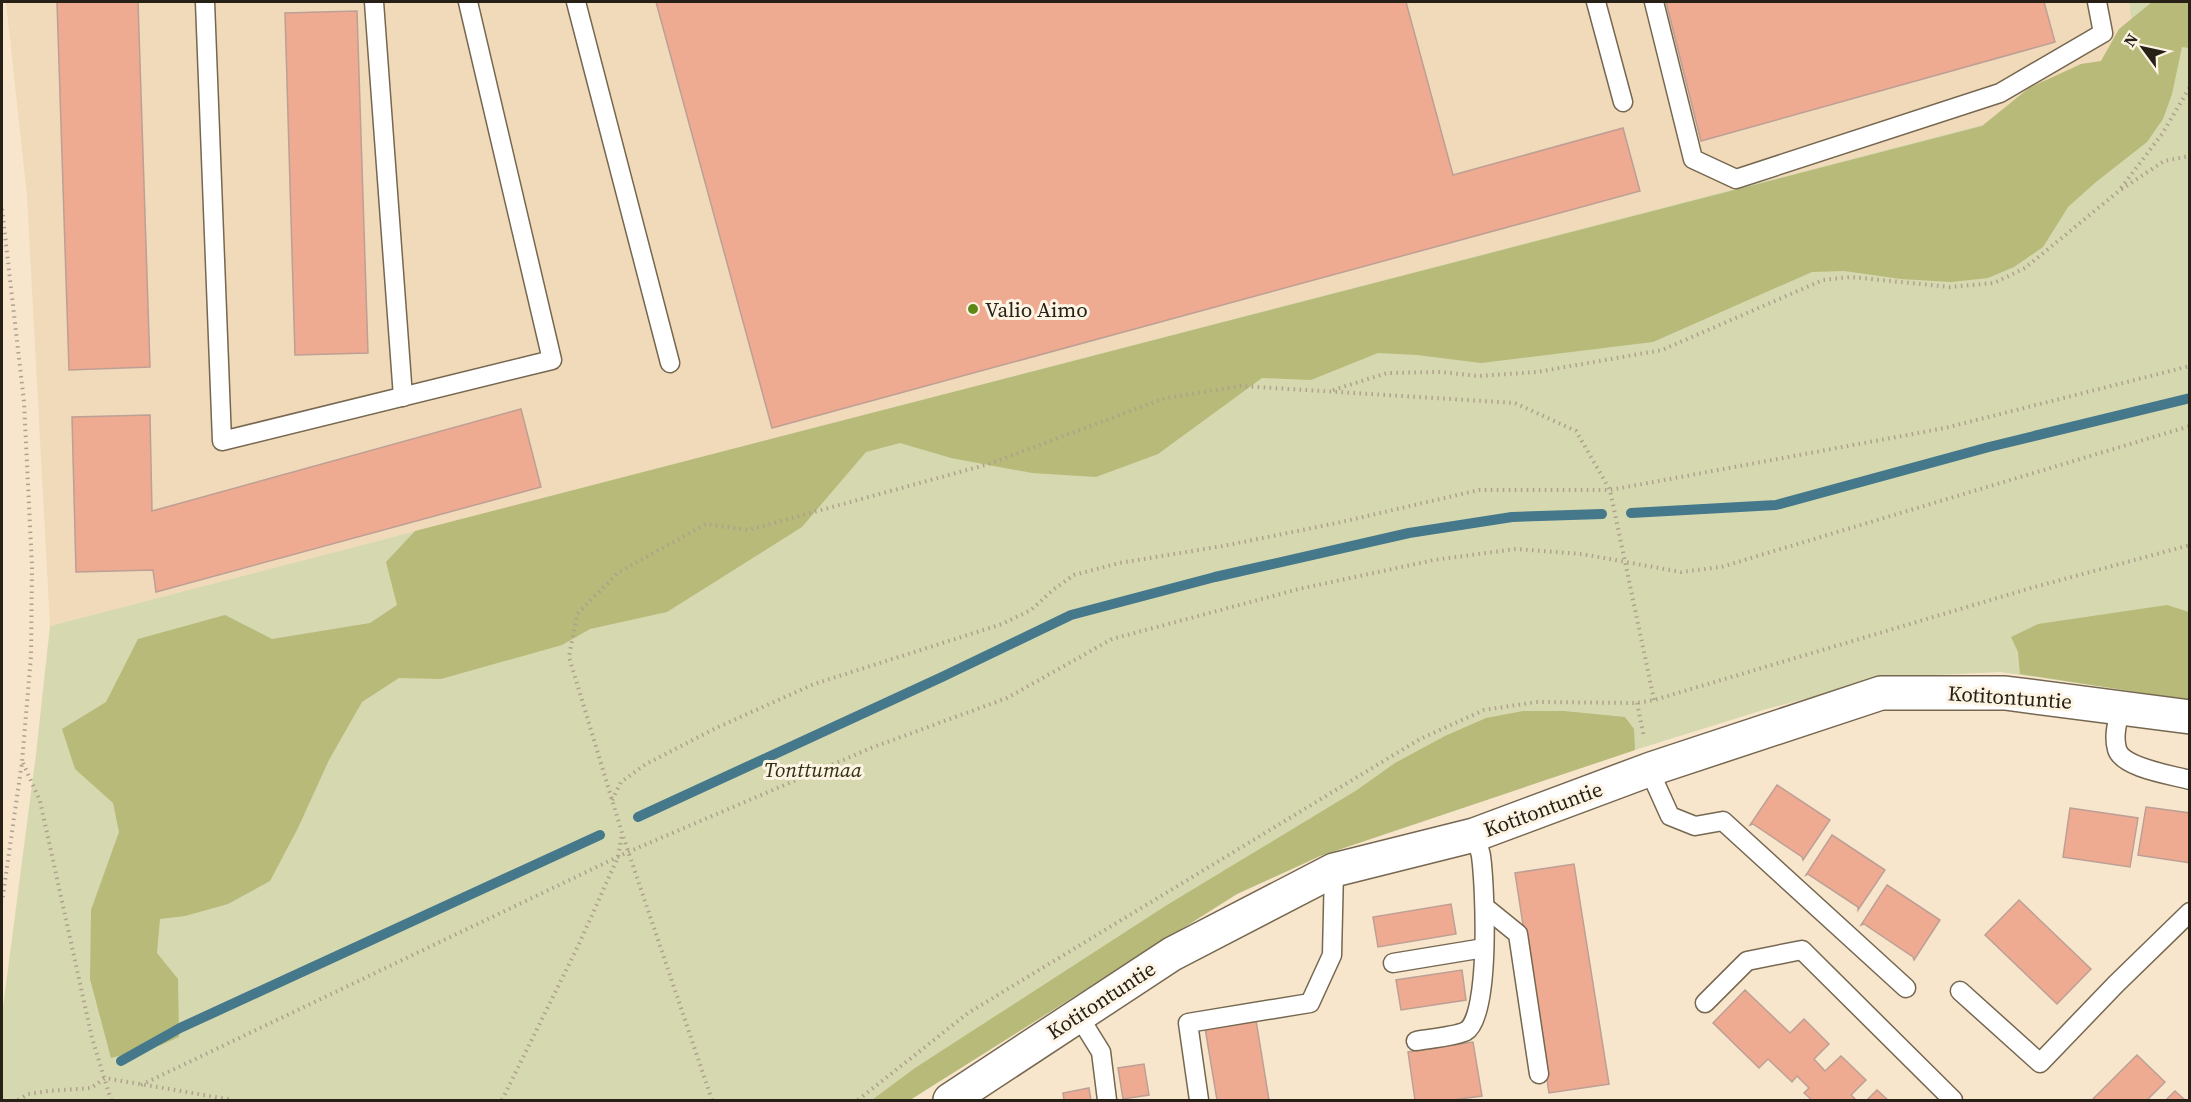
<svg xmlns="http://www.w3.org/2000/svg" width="2191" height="1102" font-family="'Source Serif 4',serif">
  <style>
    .built { fill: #f0daba }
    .green { fill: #d6d8b0 }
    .forest { fill: #b7ba79 }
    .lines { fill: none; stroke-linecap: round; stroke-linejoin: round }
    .stream { stroke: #45788a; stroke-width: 10 }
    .building { fill: #eeab92; stroke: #bd9f95; stroke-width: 1.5 }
    .service-casing { stroke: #766750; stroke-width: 21 }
    .minor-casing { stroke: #766750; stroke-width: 36 }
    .path { stroke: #aea18d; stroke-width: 4; stroke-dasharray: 1.5 4.5; stroke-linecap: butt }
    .service { stroke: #fff; stroke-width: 18 }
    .minor { stroke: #fff; stroke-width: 33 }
    .poi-dot { fill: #5d8816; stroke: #fef4e4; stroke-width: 2 }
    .labels { text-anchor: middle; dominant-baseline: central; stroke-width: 6; stroke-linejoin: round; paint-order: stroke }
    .poi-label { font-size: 21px; fill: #262017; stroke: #fef4e4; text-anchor: start }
    .street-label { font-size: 21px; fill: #262017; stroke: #fef4e4 }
    .park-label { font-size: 21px; font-style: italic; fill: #2f3012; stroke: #fef4e4 }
  </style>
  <rect width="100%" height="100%" fill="#f7e6cc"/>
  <path class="built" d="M 6,2 L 2129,2 L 2141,84 L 50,626 L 27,196 Z"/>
  <path class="green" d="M 2129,2 L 2156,2 L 2189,10 L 2189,700 L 2001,672 L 1889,677 L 1763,710 L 1635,750 L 1320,856 L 1237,894 L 910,1100 L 2,1100 L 2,1015 L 36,754 L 50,626 L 2140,84 Z"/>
  <g class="forest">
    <path d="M 2152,2 L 2189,2 L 2189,48 L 2182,47 L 2172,94 L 2163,119 L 2147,142 L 2096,182 L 2068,207 L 2043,247 L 2014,267 L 1988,278 L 1951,282 L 1901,279 L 1844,271 L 1812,272 L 1653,342 L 1481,363 L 1417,355 L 1378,353 L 1311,380 L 1262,378 L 1158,454 L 1096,477 L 1032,473 L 951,458 L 900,443 L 866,452 L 802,527 L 667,612 L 590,629 L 562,645 L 441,679 L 399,678 L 362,702 L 329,760 L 298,828 L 270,881 L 228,904 L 185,916 L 160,919 L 157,953 L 178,979 L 179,1037 L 161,1045 L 111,1058 L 90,979 L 91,910 L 119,832 L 113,803 L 75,769 L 62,729 L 106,702 L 138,639 L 225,615 L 272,639 L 370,623 L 397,605 L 386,562 L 415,531 L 1982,126 L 2029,88 L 2081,64 L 2101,61 L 2119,29 Z"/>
    <path d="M 2167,605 L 2189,612 L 2189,700 L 2020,674 L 2018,652 L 2011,637 L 2038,624 Z"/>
    <path d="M 1523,711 L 1564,711 L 1625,717 L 1634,729 L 1635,750 L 1320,856 L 1237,894 L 910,1100 L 872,1100 L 915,1068 L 1167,905 L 1357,790 L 1395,763 L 1445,736 L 1486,718 Z"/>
  </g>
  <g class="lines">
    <g class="stream">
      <path d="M 1631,513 L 1776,505 L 1989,447 L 2190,398"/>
      <path d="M 638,817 L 942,677 L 1071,615 L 1215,577 L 1409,533 L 1512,517 L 1602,514"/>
      <path d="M 121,1061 L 180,1028 L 600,835"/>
    </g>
  </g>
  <g class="building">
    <path d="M 57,2 L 138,2 L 150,367 L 69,370 Z"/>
    <path d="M 656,2 L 1406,2 L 1453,175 L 1623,128 L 1640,191 L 772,428 Z"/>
    <path d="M 1666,2 L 2044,2 L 2055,42 L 1701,141 Z"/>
    <path d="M 357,11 L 368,353 L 295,355 L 285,13 Z"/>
    <path d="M 521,409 L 541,487 L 156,592 L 153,570 L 76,572 L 72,417 L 150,415 L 152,511 Z"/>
    <path d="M 1777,785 L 1830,820 L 1803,860 L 1802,857 L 1753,824 L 1750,825 Z"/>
    <path d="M 2146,807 L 2190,813 L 2190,863 L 2138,855 Z"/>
    <path d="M 2070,808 L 2138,818 L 2130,867 L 2063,857 Z"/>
    <path d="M 1832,835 L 1885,870 L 1858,910 L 1858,907 L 1808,874 L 1806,875 Z"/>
    <path d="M 1574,864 L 1609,1084 L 1549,1093 L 1515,873 Z"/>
    <path d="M 1887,885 L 1940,920 L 1914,960 L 1913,957 L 1864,924 L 1861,925 Z"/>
    <path d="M 2019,900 L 2091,969 L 2057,1004 L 1985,935 Z"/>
    <path d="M 1451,904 L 1456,934 L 1378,947 L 1373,917 Z"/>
    <path d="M 1462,970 L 1466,1000 L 1401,1010 L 1396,980 Z"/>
    <path d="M 1745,990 L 1790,1033 L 1804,1019 L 1829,1044 L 1814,1059 L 1825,1071 L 1841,1056 L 1866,1080 L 1851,1095 L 1856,1100 L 1812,1100 L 1804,1093 L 1809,1088 L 1797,1076 L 1792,1082 L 1768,1059 L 1759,1068 L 1713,1023 Z"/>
    <path d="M 1256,1020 L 1269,1100 L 1217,1100 L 1205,1028 Z"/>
    <path d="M 1473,1042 L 1482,1096 L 1452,1100 L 1415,1100 L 1408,1052 Z"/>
    <path d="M 2137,1055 L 2165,1082 L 2147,1100 L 2092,1100 Z"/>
    <path d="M 1144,1064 L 1149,1095 L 1123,1099 L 1118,1068 Z"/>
    <path d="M 1089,1088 L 1091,1100 L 1064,1100 L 1063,1093 Z"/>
    <path d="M 1877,1090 L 1888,1100 L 1867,1100 Z"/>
    <path d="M 2175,1091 L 2185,1100 L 2166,1100 Z"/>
  </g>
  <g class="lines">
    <defs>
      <g id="service">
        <path d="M 205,2 L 222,441 L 552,360 L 468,2"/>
        <path d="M 374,2 L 403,397"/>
        <path d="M 576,2 L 670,363"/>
        <path d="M 1596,2 L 1623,102"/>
        <path d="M 1654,2 L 1693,159 L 1736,179 L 2000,93 L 2103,33 L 2097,2"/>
        <path d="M 2121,707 C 2118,720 2113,735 2117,749 C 2122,768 2172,775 2190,780"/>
        <path d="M 1651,769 L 1656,785 L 1670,816 L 1695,826 L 1723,821 L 1906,988"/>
        <path d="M 1486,908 L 1518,934 L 1539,1074"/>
        <path d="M 1393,963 L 1484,948"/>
        <path d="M 1960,991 L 2040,1063 L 2116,984 L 2190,912"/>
        <path d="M 1705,1003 L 1747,961 L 1802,950 L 1953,1100"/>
        <path d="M 1078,1015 L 1101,1052 L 1107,1100"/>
        <path d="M 1416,1041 C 1427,1039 1458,1036 1466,1031 C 1491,1017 1485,884 1481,856 C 1480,849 1476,842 1474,835"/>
        <path d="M 1199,1100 L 1188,1023 L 1310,1003 L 1332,955 L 1334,870"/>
      </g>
      <path id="minor" d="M 950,1100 L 1172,954 L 1334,870 L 1474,835 L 1651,769 L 1881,693 L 2005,693 L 2190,717"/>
    </defs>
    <use href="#service" class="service-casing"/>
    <use href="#minor" class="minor-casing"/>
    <g class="path">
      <path d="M 2121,188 L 2162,134 L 2190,87"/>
      <path d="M 2,209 L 24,402 L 32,566 L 31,656 L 22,762 L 2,902"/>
      <path d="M 1333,390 L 1387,373 L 1440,372 L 1479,376 L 1537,372 L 1662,350 L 1823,280 L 1851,277 L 1950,287 L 1994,283 L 2025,268 L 2119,191 L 2164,161 L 2190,156"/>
      <path d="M 1637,703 L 1644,737"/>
      <path d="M 23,763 L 40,801 L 92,1038 L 111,1100"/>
      <path d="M 612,800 L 621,782 L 646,764 L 716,728 L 814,684 L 1002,624 L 1031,610 L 1054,589 L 1074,575 L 1119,563 L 1223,546 L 1337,523 L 1479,490 L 1610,490 L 1945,428 L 2190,366"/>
      <path d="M 141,1085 L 628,852 L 871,748 L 1007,698 L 1112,639 L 1299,589 L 1434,560 L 1516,549 L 1582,554 L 1681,572 L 1721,567 L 2190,426"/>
      <path d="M 18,1100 L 28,1094 L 48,1091 L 91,1088 L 105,1078 L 233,1100"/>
      <path d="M 502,1100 L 579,944 L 618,857 L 622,834"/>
      <path d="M 712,1100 L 622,833 L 569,657 L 577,614 L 619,572 L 706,524 L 748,530 L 989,464 L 1165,398 L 1241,386 L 1515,403 L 1576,431 L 1610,490 L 1654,700"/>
      <path d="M 858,1100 L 968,1013 L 1420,739 L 1484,710 L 1536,702 L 1637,703 L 1654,700 L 2031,588 L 2190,545"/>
    </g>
    <use href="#service" class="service"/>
    <use href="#minor" class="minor"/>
  </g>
  <circle class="poi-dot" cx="973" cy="309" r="6"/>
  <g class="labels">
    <g class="poi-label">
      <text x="985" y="309">Valio Aimo</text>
    </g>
    <g class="street-label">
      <text transform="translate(2010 697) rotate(4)">Kotitontuntie</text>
      <text transform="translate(1543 809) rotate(-20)">Kotitontuntie</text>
      <text transform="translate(1101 1000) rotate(-33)">Kotitontuntie</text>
    </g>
    <g class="park-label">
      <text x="813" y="769">Tonttumaa</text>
    </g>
  </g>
  <rect width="2191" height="1102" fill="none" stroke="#262017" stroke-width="6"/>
  <g transform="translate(2143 48) rotate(303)" stroke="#fef4e4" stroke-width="4.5" paint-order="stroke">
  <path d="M0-4.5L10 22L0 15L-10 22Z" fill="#262017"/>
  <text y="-9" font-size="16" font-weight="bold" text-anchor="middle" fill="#262017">N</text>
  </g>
</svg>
